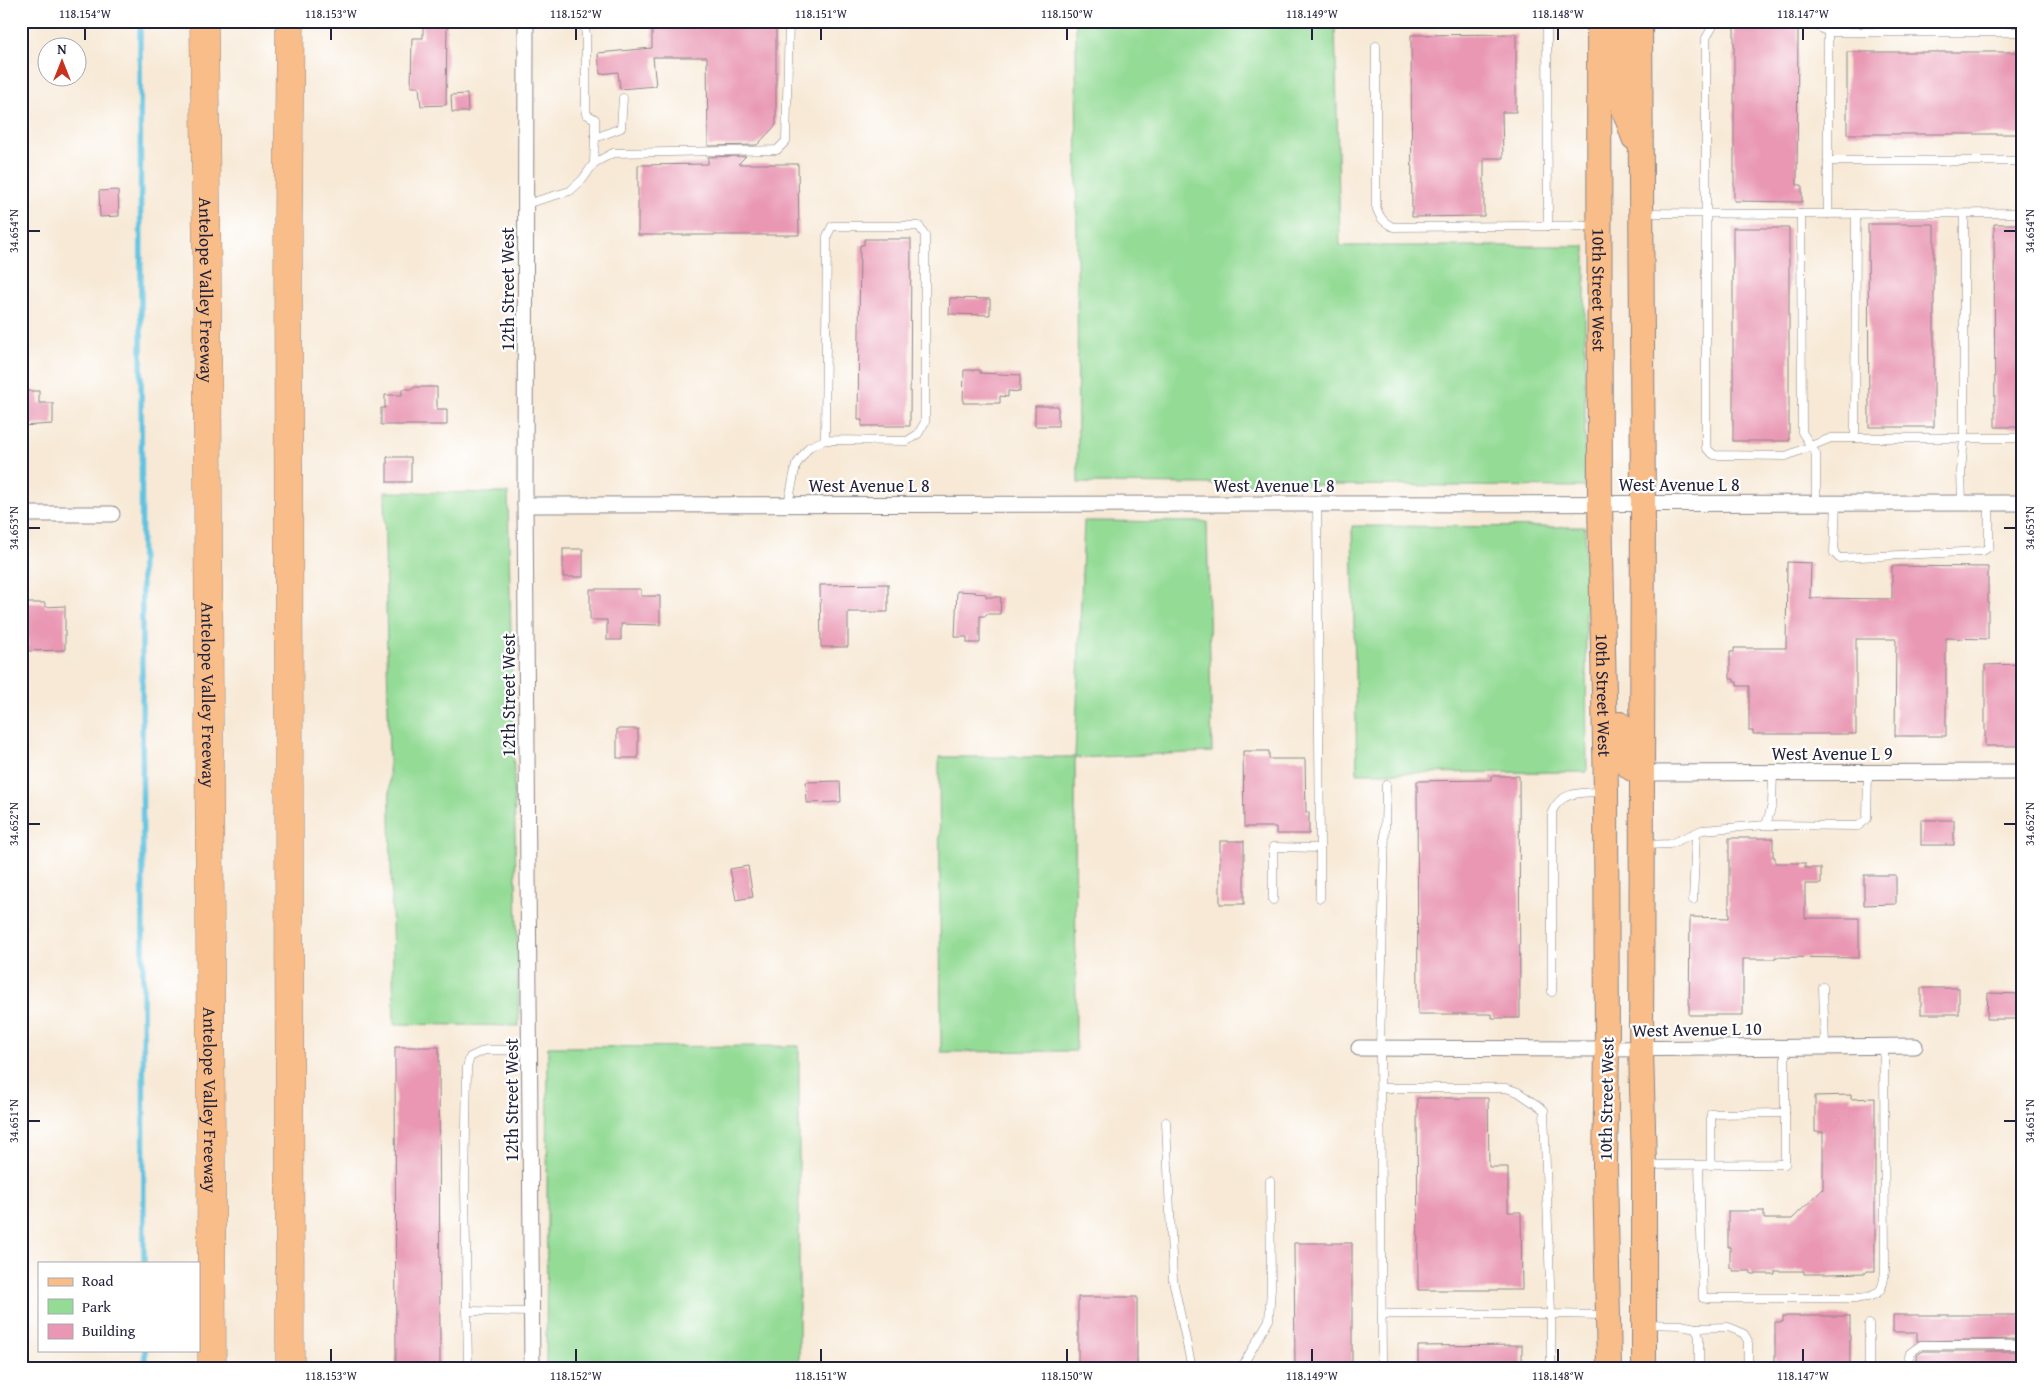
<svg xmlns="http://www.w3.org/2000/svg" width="2044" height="1389" font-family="'Gentium Book Plus',serif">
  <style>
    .green { fill: #94db96; stroke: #5b7e68 }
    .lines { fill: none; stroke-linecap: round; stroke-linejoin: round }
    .stream { stroke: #62c3e0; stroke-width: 5.5 }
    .building { fill: #e997b3 }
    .lane-casing { stroke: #8c8688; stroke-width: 9 }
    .street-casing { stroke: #8c8688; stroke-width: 17 }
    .primary-casing { stroke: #8c8688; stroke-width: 26 }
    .highway-casing { stroke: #8c8688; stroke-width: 29 }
    .lane { stroke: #fff; stroke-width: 8 }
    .street { stroke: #fff; stroke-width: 15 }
    .primary { stroke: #f8bd89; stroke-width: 24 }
    .highway { stroke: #f8bd89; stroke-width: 28 }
    .ticks { fill: none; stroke: #22223b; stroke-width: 2 }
    .labels { text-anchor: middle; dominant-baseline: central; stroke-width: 4.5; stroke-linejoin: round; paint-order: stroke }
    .street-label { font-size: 18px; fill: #22223b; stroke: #fff }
    .neatline { fill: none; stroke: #22223b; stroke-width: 2 }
    .ticks-label { font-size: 12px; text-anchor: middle; fill: #22223b }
  </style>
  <rect width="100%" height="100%" fill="#fff"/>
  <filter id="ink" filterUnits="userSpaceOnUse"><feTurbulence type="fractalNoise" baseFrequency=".02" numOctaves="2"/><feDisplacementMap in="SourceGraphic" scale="10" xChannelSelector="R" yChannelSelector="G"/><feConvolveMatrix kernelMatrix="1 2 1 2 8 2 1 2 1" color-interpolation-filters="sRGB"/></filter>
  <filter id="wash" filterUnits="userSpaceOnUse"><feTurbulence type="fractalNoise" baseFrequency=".0096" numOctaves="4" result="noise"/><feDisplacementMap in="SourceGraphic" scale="20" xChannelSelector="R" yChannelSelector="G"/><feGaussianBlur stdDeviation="1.12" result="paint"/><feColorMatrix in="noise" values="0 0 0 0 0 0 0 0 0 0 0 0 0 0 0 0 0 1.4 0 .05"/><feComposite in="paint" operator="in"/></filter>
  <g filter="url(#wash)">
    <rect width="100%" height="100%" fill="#f7e9d6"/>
    <g class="green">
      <path d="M 1076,21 L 1335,21 L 1340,246 L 1585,246 L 1585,487 L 1078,483 Z"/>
      <path d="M 384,492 L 508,493 L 519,1026 L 394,1024 Z"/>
      <path d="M 1084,521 L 1207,522 L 1212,752 L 1075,758 L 1076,1051 L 941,1052 L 939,757 L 1075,757 Z"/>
      <path d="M 1352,526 L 1585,527 L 1587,772 L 1357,773 Z"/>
      <path d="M 799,1046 L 799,1368 L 546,1368 L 548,1047 Z"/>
    </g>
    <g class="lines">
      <g class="stream">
        <path d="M 140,21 L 144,1263"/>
        <path d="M 145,1350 L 145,1368"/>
      </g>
    </g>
    <g id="blocks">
      <g class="building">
        <path d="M 423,21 L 447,21 L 446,105 L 421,106 L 419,87 L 411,87 L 412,38 L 423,38 Z"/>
        <path d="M 652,21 L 776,21 L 776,125 L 757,145 L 708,146 L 707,57 L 653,57 L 656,86 L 620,89 L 618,72 L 600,74 L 598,53 L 652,48 Z"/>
        <path d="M 1734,26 L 1798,27 L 1797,185 L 1802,185 L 1802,202 L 1734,201 Z"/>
        <path d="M 1516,34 L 1516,112 L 1502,112 L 1503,158 L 1484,158 L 1484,216 L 1412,217 L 1411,35 Z"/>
        <rect x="1847" y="52" width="176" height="82"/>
        <path d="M 467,94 L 468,112 L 452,112 L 451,95 Z"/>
        <path d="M 746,156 L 738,164 L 798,164 L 799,235 L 638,235 L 638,165 L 708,164 L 708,157 Z"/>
        <path d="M 118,190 L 119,216 L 100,217 L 99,191 Z"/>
        <path d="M 1868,224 L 1934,224 L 1934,427 L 1869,427 Z"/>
        <path d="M 1994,224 L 2023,224 L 2023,427 L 1995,427 Z"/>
        <rect x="1733" y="228" width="56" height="213"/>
        <path d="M 864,239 L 911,239 L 910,426 L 862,426 L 862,420 L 858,420 L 860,245 L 864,245 Z"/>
        <path d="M 950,298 L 990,299 L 990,315 L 949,314 Z"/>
        <path d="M 964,370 L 980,370 L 980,373 L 1020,375 L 1020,392 L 1008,391 L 1008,397 L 1000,396 L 1000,403 L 963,403 Z"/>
        <path d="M 413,387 L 437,387 L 437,409 L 447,409 L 447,425 L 381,425 L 381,408 L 385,408 L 385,395 L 402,395 L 402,389 L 413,389 Z"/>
        <path d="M 21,391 L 39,391 L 39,403 L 53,403 L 53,424 L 21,426 Z"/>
        <rect x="1035" y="406" width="23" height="20"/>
        <rect x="387" y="457" width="24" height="25"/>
        <rect x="563" y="549" width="20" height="28"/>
        <path d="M 1787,562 L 1811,563 L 1810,598 L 1892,599 L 1892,566 L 1988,567 L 1988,639 L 1946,638 L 1946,736 L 1895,736 L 1896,639 L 1856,639 L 1856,734 L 1753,734 L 1753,731 L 1749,731 L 1749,686 L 1737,686 L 1737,682 L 1734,682 L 1734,679 L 1730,679 L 1730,652 L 1734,652 L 1734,648 L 1786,648 Z"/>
        <path d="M 888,584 L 888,612 L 848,612 L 848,647 L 821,647 L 820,585 Z"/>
        <path d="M 590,589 L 641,589 L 641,596 L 660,596 L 660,625 L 621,624 L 621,640 L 607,640 L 607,620 L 590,620 Z"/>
        <path d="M 957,591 L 975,592 L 975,593 L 986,594 L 986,597 L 1001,597 L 1000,614 L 986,614 L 986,616 L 980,616 L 980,643 L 967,643 L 967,637 L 955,637 Z"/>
        <path d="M 26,603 L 45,603 L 45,607 L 65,606 L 65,650 L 28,651 Z"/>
        <path d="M 2023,664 L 2023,746 L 1985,746 L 1985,665 Z"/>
        <rect x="617" y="729" width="21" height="29"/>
        <path d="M 1243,751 L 1269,751 L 1269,759 L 1305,759 L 1306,812 L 1309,812 L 1309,834 L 1276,834 L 1276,827 L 1244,827 Z"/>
        <path d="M 1491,776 L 1519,776 L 1520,1018 L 1492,1018 L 1492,1014 L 1418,1014 L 1417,781 L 1491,780 Z"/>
        <path d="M 840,781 L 841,802 L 807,803 L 806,782 Z"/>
        <rect x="1921" y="820" width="33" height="25"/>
        <path d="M 1729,838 L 1773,838 L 1773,857 L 1775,857 L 1775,863 L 1805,863 L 1805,868 L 1821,868 L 1821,884 L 1805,884 L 1805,918 L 1859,918 L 1859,958 L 1775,957 L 1775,959 L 1743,959 L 1743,1015 L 1689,1015 L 1690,917 L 1729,918 Z"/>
        <rect x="1220" y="841" width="24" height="63"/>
        <path d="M 748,866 L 753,897 L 736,900 L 730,869 Z"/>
        <path d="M 1864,875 L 1896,875 L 1896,904 L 1864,905 Z"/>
        <rect x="1921" y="988" width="38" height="26"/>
        <path d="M 1988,993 L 2023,994 L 2023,1019 L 1987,1019 Z"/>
        <path d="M 395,1047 L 439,1047 L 440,1368 L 396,1368 Z"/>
        <path d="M 1851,1095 L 1851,1099 L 1875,1098 L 1875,1271 L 1866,1271 L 1866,1273 L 1828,1274 L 1804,1274 L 1804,1271 L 1775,1271 L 1775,1274 L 1751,1274 L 1751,1271 L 1733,1271 L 1733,1268 L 1730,1268 L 1730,1247 L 1728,1247 L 1728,1211 L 1764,1211 L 1764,1219 L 1792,1219 L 1823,1189 L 1823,1132 L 1815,1132 L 1815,1096 Z"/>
        <path d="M 1417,1098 L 1488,1098 L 1489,1167 L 1508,1167 L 1508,1212 L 1521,1212 L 1522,1290 L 1418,1290 Z"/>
        <path d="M 1294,1243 L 1352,1243 L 1352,1368 L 1295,1368 Z"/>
        <rect x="1078" y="1297" width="59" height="71"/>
        <path d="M 1893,1315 L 2023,1315 L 2023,1339 L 1917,1341 L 1917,1332 L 1893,1332 Z"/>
        <path d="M 1783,1316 L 1850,1316 L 1850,1368 L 1775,1368 L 1775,1322 L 1783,1322 Z"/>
        <path d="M 1522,1345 L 1522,1368 L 1418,1368 L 1418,1346 Z"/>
        <path d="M 1923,1351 L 2023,1351 L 2023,1368 L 1917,1368 L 1917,1355 Z"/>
      </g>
    </g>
  </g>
  <g filter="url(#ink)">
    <use href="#blocks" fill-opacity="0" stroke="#8c8688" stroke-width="1"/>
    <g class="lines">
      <defs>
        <g id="lane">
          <path d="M 583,21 L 586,34 L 586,114 L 595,119 L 595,138 L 621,128 L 623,98"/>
          <path d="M 1547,21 L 1548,226 L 1596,226"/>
          <path d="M 1716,21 L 1706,38 L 1706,448 L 1714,455 L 1786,456 L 1831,438 L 2023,438"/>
          <path d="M 1809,21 L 1828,32 L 2023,32"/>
          <path d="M 1826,21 L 1828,32 L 1828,214"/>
          <path d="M 1376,46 L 1376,206 C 1379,217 1383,222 1393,227 L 1548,226"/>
          <path d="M 1828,161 L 2023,161"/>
          <path d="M 594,163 L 595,135"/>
          <path d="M 526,204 L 570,191 L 583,179 L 594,163 L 613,153 L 777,150 L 786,141 L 789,21"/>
          <path d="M 1643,213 L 1801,214 L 1802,432 L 1816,454 L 1816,502"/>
          <path d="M 1801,214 L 2023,213"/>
          <path d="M 1855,438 L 1856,214"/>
          <path d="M 1836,502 L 1834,553 L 1839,558 L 1983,551 L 1989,547 L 1989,503"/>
          <path d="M 1962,503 L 1961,471 L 1964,438 L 1964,214"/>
          <path d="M 788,504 L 796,465 L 809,447 L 825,440 L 827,236 L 832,226 L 919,226 L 925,235 L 925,422 L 918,434 L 907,441 L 825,440"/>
          <path d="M 1766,825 L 1772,805 L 1773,772"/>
          <path d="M 1645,845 L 1670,844 L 1702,830 L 1766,825 L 1858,826 L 1867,819 L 1868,772"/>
          <path d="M 1320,848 L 1320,898"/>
          <path d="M 1273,900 L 1273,847 L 1320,848 L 1317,503"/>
          <path d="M 1693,900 L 1696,833"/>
          <path d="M 1823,987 L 1825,1047"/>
          <path d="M 1552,992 L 1552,812 C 1561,790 1583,793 1604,792"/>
          <path d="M 1381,1088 L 1506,1088 L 1518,1092 L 1544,1110 L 1551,1314 L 1604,1315"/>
          <path d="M 1166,1122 L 1173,1280 L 1192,1368"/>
          <path d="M 1647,1165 L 1785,1164 L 1785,1047"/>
          <path d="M 1699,1165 L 1703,1298 L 1860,1298 C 1880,1296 1883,1291 1885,1271 L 1884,1047"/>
          <path d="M 1711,1165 L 1711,1114 L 1785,1113"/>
          <path d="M 468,1311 L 531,1312"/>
          <path d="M 1383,1314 L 1551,1314 L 1551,1368"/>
          <path d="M 1646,1324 L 1681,1325 L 1696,1328 L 1728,1327 L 1736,1330 L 1744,1334 L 1748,1341 L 1748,1368"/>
          <path d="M 1869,1324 L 1869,1368"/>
          <path d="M 1696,1328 L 1699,1337 L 1699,1368"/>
          <path d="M 468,1368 L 465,1187 L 467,1067 L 470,1057 L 485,1050 L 529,1050"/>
          <path d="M 1241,1368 L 1269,1320 L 1271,1288 L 1270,1181"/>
          <path d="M 1382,1368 L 1380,1048 L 1386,785"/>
          <path d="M 1906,1368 L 1910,1353 L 1921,1345 L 2023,1345"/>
        </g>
        <g id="street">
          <path d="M 526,21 L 525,505 L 532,1368"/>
          <path d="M 525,505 L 2023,503"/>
          <path d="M 21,514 L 112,514"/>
          <path d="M 1642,773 L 2023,772"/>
          <path d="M 1359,1048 L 1607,1049 L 1915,1046"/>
        </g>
        <g id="primary">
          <path id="s1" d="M 1599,21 L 1600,502 L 1606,792 L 1607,1049 L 1605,1165 L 1609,1368"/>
          <path d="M 1619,21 L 1622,104 L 1634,138"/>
          <path d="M 1640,21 L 1643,502 L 1641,1049 L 1644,1165 L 1644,1368"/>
          <path d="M 1620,724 C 1621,745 1617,767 1642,773"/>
        </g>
        <g id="highway">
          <path id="s2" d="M 204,21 L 207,275 L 212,1368"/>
          <path d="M 290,21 L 288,220 L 290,1368"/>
        </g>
      </defs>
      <use href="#lane" class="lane-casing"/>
      <use href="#street" class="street-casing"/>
      <use href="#primary" class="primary-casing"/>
      <use href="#highway" class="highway-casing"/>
      <use href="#lane" class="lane"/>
      <use href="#street" class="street"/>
      <use href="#primary" class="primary"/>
      <use href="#highway" class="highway"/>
    </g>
  </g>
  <path class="ticks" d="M 85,28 L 85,40M 331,28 L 331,40M 576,28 L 576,40M 821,28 L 821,40M 1067,28 L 1067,40M 1312,28 L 1312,40M 1558,28 L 1558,40M 1803,28 L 1803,40M 28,231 L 40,231M 2004,231 L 2016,231M 28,528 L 40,528M 2004,528 L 2016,528M 28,824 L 40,824M 2004,824 L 2016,824M 28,1121 L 40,1121M 2004,1121 L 2016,1121M 331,1349 L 331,1362M 576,1349 L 576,1362M 821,1349 L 821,1362M 1067,1349 L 1067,1362M 1312,1349 L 1312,1362M 1558,1349 L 1558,1362M 1803,1349 L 1803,1362"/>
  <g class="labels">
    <g class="street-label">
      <text stroke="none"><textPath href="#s2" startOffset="269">Antelope Valley Freeway</textPath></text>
      <text transform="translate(507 289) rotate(-90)">12th Street West</text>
      <text stroke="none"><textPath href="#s1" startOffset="269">10th Street West</textPath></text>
      <text x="1679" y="484">West Avenue L 8</text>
      <text x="869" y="485">West Avenue L 8</text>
      <text x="1274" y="485">West Avenue L 8</text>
      <text stroke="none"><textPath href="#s2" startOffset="674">Antelope Valley Freeway</textPath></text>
      <text transform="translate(508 695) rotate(-90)">12th Street West</text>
      <text stroke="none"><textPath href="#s1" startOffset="674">10th Street West</textPath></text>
      <text x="1832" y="753">West Avenue L 9</text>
      <text transform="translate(1697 1029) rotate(-1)">West Avenue L 10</text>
      <text stroke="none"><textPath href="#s2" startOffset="1079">Antelope Valley Freeway</textPath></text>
      <text transform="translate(1606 1099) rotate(-89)">10th Street West</text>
      <text transform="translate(511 1100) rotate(-90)">12th Street West</text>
    </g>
  </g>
  <rect width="2044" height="1389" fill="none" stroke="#fff" stroke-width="55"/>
  <rect x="38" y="1262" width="162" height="90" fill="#ffffff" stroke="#a7a7b1"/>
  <rect x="48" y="1278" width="25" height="8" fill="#f8bd89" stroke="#a7a7b1"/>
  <text x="82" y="1286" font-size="15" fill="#22223b">Road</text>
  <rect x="48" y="1299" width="25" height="15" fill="#94db96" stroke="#a7a7b1"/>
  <text x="82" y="1312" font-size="15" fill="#22223b">Park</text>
  <rect x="48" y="1324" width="25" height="15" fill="#e997b3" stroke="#a7a7b1"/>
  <text x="82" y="1336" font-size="15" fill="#22223b">Building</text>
  <g transform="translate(62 62)"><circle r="24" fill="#ffffff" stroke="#a7a7b1"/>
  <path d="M0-4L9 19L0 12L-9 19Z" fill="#c8321e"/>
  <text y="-8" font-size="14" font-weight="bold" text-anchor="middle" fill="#22223b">N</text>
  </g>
  <rect x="28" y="28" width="1988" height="1334" class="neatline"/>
  <g class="ticks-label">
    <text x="85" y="18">118.154°W</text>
    <text x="331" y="18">118.153°W</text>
    <text x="576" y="18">118.152°W</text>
    <text x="821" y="18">118.151°W</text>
    <text x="1067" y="18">118.150°W</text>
    <text x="1312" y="18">118.149°W</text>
    <text x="1558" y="18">118.148°W</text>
    <text x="1803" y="18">118.147°W</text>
    <text transform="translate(14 231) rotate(-90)" y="4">34.654°N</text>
    <text transform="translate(2030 231) rotate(-90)" y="4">34.654°N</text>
    <text transform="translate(14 528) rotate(-90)" y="4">34.653°N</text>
    <text transform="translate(2030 528) rotate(-90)" y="4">34.653°N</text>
    <text transform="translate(14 824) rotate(-90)" y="4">34.652°N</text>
    <text transform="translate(2030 824) rotate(-90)" y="4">34.652°N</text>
    <text transform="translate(14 1121) rotate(-90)" y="4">34.651°N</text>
    <text transform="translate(2030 1121) rotate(-90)" y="4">34.651°N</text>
    <text x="331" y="1380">118.153°W</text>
    <text x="576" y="1380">118.152°W</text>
    <text x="821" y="1380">118.151°W</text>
    <text x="1067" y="1380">118.150°W</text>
    <text x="1312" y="1380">118.149°W</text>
    <text x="1558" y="1380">118.148°W</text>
    <text x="1803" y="1380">118.147°W</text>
  </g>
</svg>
